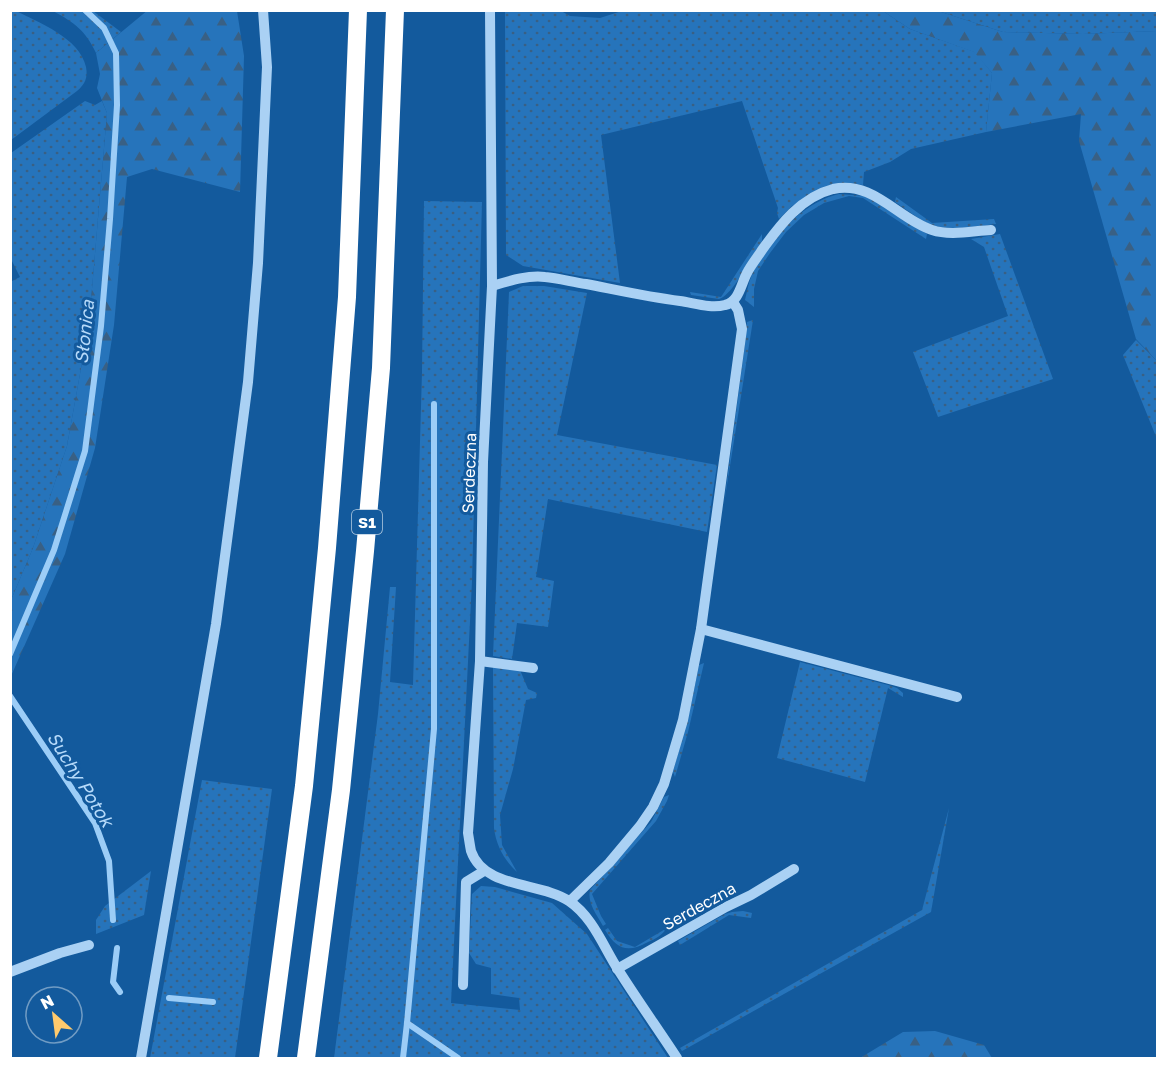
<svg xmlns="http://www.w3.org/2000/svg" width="1168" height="1069" font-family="'Golos Text',sans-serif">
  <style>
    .grass { fill: url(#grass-dots) }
    .forest { fill: url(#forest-firs) }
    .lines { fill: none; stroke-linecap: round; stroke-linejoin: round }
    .stream { stroke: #9ccdf7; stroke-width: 6 }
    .minor { stroke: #aad1f4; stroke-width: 10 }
    .highway { stroke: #fff; stroke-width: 18 }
    .labels { text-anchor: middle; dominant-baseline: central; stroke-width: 6; stroke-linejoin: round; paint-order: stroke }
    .shield { fill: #135a9d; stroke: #b8cee2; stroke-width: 1.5 }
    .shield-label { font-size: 15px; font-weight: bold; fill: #fff }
    .street-label { font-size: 16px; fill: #fff; stroke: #135a9d }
    .water-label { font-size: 18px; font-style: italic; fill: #b6dafa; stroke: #135a9d }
  </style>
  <defs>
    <pattern id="grass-dots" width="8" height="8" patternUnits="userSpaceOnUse" patternTransform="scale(1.5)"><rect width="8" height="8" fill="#2674bb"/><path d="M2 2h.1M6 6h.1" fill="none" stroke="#396084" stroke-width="1.8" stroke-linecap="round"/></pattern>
    <pattern id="forest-firs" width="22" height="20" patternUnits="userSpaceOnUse" patternTransform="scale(1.5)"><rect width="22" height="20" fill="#2674bb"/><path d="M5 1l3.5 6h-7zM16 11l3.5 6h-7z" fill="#396084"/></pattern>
  </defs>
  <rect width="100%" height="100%" fill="#135a9d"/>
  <g class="grass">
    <path d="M 14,10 C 38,22 80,38 86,67 C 88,78 85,84 77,91 L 11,140 L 10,11 Z"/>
    <path d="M 625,10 L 883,11 L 910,29 L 975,52 L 992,73 L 986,132 L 911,149 L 890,162 L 864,172 L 863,185 L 846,183 L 792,206 L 779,219 L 777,213 L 778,208 L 742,101 L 601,135 L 620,283 L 523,266 L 506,255 L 505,11 L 561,11 L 570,16 L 600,18 Z"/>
    <path d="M 53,11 L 93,11 L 121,32 L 96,53 C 85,30 75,23 53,11 Z"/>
    <path d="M 938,11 L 1157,11 L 1157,31 L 1083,34 L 1003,32 Z"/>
    <path d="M 85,101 L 95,105 L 102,101 L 107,113 L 89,324 L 67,446 L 33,548 L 11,600 L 10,282 L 20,277 L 11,259 L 11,153 Z"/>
    <path d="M 839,194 L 864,196 L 877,202 L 927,234 L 926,239 L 863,198 L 849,196 L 824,203 L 804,215 L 786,232 L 770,253 L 758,271 L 754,289 L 754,307 L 745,300 C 747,292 748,284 751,277 C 766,243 802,202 839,194 Z"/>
    <path d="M 896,197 L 932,223 L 994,219 L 996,224 C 975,226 951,232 930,224 C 918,219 906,209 895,202 Z"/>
    <path d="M 424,201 L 482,202 L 472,581 L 451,1003 L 520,1010 L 519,998 L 491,994 L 491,968 L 476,964 L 469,953 L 472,894 L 481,886 L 495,887 L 552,903 L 587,934 L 668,1058 L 334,1058 L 378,714 L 390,587 L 396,587 L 390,682 L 413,685 L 422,372 Z"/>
    <path d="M 762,234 L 762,241 C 753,255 733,295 719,299 L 691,295 L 690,292 L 721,297 Z"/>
    <path d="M 1000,234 L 1053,379 L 938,417 L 913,352 L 1008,316 L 984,247 L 971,239 Z"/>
    <path d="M 523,286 L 544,286 L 587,293 L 557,435 L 717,465 L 707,532 L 548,499 L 536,577 L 554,581 L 548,627 L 517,623 L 512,659 L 493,656 L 509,292 Z"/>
    <path d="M 753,320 L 724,504 L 745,344 L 747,322 Z"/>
    <path d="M 1136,340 L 1157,361 L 1157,439 L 1123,355 Z"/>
    <path d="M 800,662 L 888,685 L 897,688 L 903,693 L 903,697 L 888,688 L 865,782 L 777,758 Z"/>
    <path d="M 704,663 L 688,732 L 675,777 L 673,772 L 691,705 L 699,665 Z"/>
    <path d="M 493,666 L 520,670 L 528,689 L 537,693 L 536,698 L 526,700 L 513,769 L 500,815 L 502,845 L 517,872 C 504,860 496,845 494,828 Z"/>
    <path d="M 202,780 L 272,789 L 235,1058 L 150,1058 Z"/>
    <path d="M 669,795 L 667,801 L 656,821 L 592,894 L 601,916 L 606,924 L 603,926 C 597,915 587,903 590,890 L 651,822 L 664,797 Z"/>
    <path d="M 949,808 L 931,912 L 682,1051 L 680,1048 L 922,910 Z"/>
    <path d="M 151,871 L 144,915 L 96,934 L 96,920 L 105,906 Z"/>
    <path d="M 743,911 L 752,913 L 751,918 L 729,915 L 680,945 L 678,941 L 725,914 L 732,912 Z"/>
    <path d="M 608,928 L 617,941 L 635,947 L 667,928 C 662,935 656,939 648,942 C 628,953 617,950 605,930 Z"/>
  </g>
  <g class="forest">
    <path d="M 148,10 L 237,11 L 244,56 L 240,192 L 152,169 L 127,177 L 114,325 L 95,448 L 65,554 L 11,676 L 11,600 L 33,548 L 67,446 L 89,324 L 107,113 L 97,88 L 100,74 L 96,53 Z"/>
    <path d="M 883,11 L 938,11 L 1003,32 L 1083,34 L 1157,31 L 1157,361 L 1136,339 L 1079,141 L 1081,114 L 986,132 L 992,73 L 974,52 L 910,29 Z"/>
    <path d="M 935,1031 L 984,1045 L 992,1058 L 860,1058 L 903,1032 Z"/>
  </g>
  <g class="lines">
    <g class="stream">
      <path d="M 10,654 L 54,550 L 85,451 L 101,326 L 110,219 L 117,105 L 116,53 L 104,28 L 85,10"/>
      <path d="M 10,696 L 95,823 L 109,861 L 113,920"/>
      <path d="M 117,948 L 113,982 L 120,992"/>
      <path d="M 169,998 L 213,1002"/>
      <path d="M 407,1023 L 458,1058"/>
      <path d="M 403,1058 L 407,1023 L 434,729 L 434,404"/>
    </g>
    <g class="minor">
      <path d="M 490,10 L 492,286 L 483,462 L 480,661 L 468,833 C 469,839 470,846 471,851 C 484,889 541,882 569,901 C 593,917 604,948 619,971 C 638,1001 658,1029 677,1058"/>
      <path d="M 492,286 C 509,281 527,275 545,277 C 558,278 572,282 586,284 C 617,290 648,297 680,301 C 694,303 711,309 725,305 C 739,302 741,284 747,273 C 751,265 757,258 762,250 C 780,225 801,197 833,189 C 873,180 898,219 932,230 C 950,236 972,231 991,230"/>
      <path d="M 701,629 L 957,697"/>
      <path d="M 480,661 L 533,668"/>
      <path d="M 570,901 L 609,863 L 640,826 L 653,807 L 664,784 L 683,720 L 701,629 L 742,329 L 738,310 L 733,302"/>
      <path d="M 617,969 L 726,907 L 751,895 L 794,869"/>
      <path d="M 10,972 L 60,953 L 89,945"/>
      <path d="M 463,985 L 466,882 L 484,871"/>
      <path d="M 141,1058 L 216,624 L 248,382 L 258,263 L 267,67 L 263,10"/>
    </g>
    <g class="highway">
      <path d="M 268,1058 L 304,786 L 327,548 L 347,297 L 358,10"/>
      <path d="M 306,1058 L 341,790 L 365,551 L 381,368 L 395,10"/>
    </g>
  </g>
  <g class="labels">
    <rect class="shield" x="352" y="510" width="30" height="24" rx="4.5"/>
    <g class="shield-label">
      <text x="367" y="522">S1</text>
    </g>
    <g class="street-label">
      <text transform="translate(469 473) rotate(-88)">Serdeczna</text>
      <text transform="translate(699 906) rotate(-29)">Serdeczna</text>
    </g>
    <g class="water-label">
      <text transform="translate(84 332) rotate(-84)">Słonica</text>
      <text transform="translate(81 779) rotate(58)">Suchy Potok</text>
    </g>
  </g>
  <rect width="1168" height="1069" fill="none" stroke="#ffffff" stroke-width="24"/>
  <g transform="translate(54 1015) rotate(332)"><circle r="28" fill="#135a9d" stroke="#719cc4" stroke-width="1.5"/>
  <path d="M0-4.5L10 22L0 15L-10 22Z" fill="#ffca6d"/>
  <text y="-9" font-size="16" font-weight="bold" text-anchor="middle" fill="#ffffff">N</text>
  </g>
</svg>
